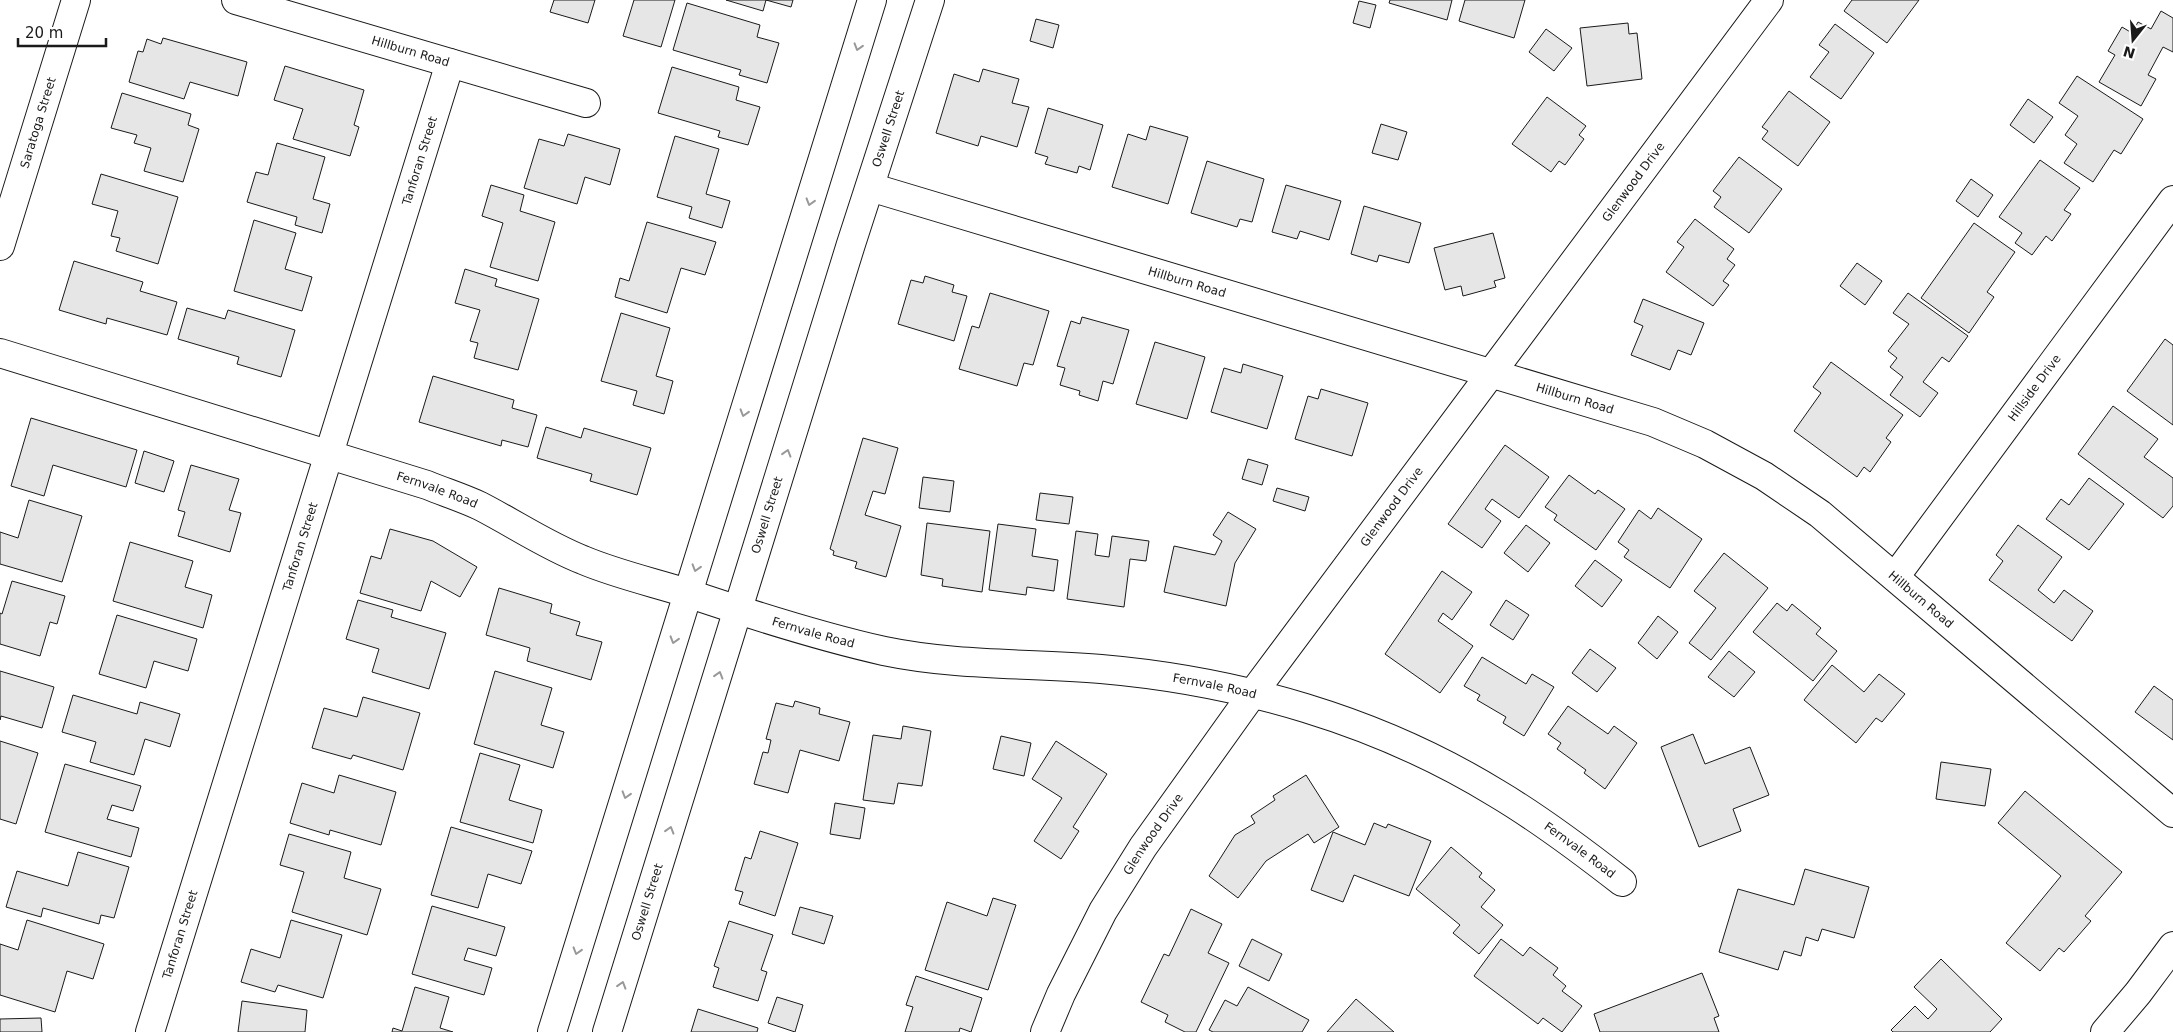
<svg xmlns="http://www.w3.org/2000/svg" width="2173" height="1032" font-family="'DejaVu Sans',sans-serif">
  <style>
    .building { fill: #e6e6e6; stroke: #1a1a1a }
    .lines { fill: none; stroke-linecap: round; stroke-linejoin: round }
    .minor-casing { stroke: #1a1a1a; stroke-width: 30 }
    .major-casing { stroke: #1a1a1a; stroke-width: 30 }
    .minor { stroke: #fff; stroke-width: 28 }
    .major { stroke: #fff; stroke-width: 28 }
    .oneway { stroke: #989898 }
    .labels { text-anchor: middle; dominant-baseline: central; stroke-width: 4; stroke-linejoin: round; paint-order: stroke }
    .street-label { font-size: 12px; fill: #1a1a1a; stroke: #fff }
  </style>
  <rect width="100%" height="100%" fill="#fff"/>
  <g class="building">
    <path d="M 554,0 L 595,0 L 588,23 L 550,12 Z"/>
    <path d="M 634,0 L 675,0 L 661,47 L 623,36 Z"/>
    <path d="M 726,0 L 793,0 L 791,7 L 766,0 L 763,11 Z"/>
    <path d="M 1390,0 L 1452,0 L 1447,20 L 1389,3 Z"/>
    <path d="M 1465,0 L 1525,0 L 1514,38 L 1459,21 Z"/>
    <path d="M 1852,0 L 1919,0 L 1887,43 L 1844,11 Z"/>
    <path d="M 1359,1 L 1376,5 L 1370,28 L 1353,23 Z"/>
    <path d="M 687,3 L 760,25 L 757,37 L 779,43 L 767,83 L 739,75 L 741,70 L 673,50 Z"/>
    <path d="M 2161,11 L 2173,18 L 2173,52 L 2163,47 L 2148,75 L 2156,79 L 2141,106 L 2099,82 L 2115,55 L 2108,51 L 2122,27 L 2132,33 L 2138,22 L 2151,29 Z"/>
    <path d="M 1036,19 L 1059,25 L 1053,48 L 1030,41 Z"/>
    <path d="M 1628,23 L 1629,34 L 1637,33 L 1642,79 L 1587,86 L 1580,28 Z"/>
    <path d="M 1835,24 L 1874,53 L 1841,99 L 1810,77 L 1829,52 L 1819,45 Z"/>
    <path d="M 1546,29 L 1572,48 L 1554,71 L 1529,52 Z"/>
    <path d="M 163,38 L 247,62 L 238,96 L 190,82 L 184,99 L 129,82 L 138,51 L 143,52 L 147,39 L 161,44 Z"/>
    <path d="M 285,66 L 364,90 L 354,125 L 359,127 L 350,156 L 293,139 L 303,109 L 274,100 Z"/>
    <path d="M 672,67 L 739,87 L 736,100 L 760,107 L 748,145 L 718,137 L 720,131 L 658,113 Z"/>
    <path d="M 983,69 L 1019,79 L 1012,103 L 1029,107 L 1017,147 L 981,136 L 978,146 L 936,133 L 954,74 L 979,82 Z"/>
    <path d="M 2077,76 L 2143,119 L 2121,154 L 2114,150 L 2093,182 L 2064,163 L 2077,144 L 2065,135 L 2078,116 L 2059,103 Z"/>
    <path d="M 1789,91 L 1830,122 L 1798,166 L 1762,139 L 1768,131 L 1762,127 Z"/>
    <path d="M 122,93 L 191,114 L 188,125 L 199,129 L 183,182 L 144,171 L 151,148 L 134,143 L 137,135 L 111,128 Z"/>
    <path d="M 1547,97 L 1586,126 L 1579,135 L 1584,139 L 1565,165 L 1559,161 L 1551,172 L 1512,144 Z"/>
    <path d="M 2028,99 L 2053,117 L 2034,143 L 2010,125 Z"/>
    <path d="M 1048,108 L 1103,125 L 1090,170 L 1079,166 L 1077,173 L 1045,164 L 1048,157 L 1035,153 Z"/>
    <path d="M 1381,124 L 1407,132 L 1398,160 L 1372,153 Z"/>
    <path d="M 1150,126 L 1188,137 L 1168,204 L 1112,187 L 1128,134 L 1146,140 Z"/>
    <path d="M 568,134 L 620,149 L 610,185 L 585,177 L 577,204 L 524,188 L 539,139 L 564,146 Z"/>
    <path d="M 675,136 L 719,149 L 706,194 L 730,201 L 722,228 L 689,218 L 692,207 L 657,197 Z"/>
    <path d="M 277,143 L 325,157 L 313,199 L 330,204 L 322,233 L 295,225 L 297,217 L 247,202 L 256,172 L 268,175 Z"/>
    <path d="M 1739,157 L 1782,189 L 1749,233 L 1714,207 L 1721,197 L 1713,191 Z"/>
    <path d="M 2040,160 L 2080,188 L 2064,210 L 2071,214 L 2052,241 L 2046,236 L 2032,255 L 2015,243 L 2022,233 L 1999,217 Z"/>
    <path d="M 1207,161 L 1264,179 L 1252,222 L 1240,219 L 1237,227 L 1191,213 Z"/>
    <path d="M 101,174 L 178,197 L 158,264 L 116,251 L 120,238 L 111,236 L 118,211 L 92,204 Z"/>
    <path d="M 1971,179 L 1993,195 L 1978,217 L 1956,201 Z"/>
    <path d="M 491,185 L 524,195 L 520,211 L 555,222 L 538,281 L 490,267 L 503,223 L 482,216 Z"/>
    <path d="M 1286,185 L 1341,201 L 1329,240 L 1300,231 L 1297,239 L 1272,232 Z"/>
    <path d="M 1364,206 L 1421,223 L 1409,263 L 1379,255 L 1377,262 L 1351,254 Z"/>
    <path d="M 1695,219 L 1734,249 L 1727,259 L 1735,265 L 1723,281 L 1729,285 L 1713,306 L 1666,272 L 1684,247 L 1677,242 Z"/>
    <path d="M 254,220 L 296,233 L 285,269 L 312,277 L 302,311 L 234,291 Z"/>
    <path d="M 647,222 L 716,242 L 705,275 L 681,268 L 667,313 L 615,297 L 620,278 L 629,281 Z"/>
    <path d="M 1974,223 L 2015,252 L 1987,292 L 1994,297 L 1969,333 L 1921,298 Z"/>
    <path d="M 1493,233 L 1505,278 L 1494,281 L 1496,287 L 1463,296 L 1461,286 L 1445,290 L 1434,248 Z"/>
    <path d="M 74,261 L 143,282 L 140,291 L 177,302 L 167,335 L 107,318 L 106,324 L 59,310 Z"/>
    <path d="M 1857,263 L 1882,281 L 1865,305 L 1840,286 Z"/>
    <path d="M 465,269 L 497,279 L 495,286 L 539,299 L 518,370 L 474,358 L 478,343 L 470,341 L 480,310 L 455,303 Z"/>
    <path d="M 925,276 L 954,285 L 952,292 L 967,296 L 954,341 L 898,324 L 911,280 L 923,283 Z"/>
    <path d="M 990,293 L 1049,311 L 1033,365 L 1024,363 L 1017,386 L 959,369 L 972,326 L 979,328 Z"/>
    <path d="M 1908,293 L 1968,336 L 1949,362 L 1942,357 L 1923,382 L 1938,393 L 1920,417 L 1890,395 L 1903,377 L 1890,367 L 1897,358 L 1888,351 L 1909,324 L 1893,313 Z"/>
    <path d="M 1643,299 L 1704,323 L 1691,355 L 1678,350 L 1670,370 L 1631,355 L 1643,326 L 1634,322 Z"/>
    <path d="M 187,308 L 225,319 L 228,310 L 295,330 L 281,377 L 237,364 L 239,357 L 178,339 Z"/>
    <path d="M 621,313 L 670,328 L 656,376 L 673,381 L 664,414 L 633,405 L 637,391 L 601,381 Z"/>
    <path d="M 1082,317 L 1129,330 L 1113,384 L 1103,381 L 1098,401 L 1079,395 L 1080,391 L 1060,385 L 1065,368 L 1057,366 L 1071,321 L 1080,324 Z"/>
    <path d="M 2165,339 L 2173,345 L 2173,425 L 2127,391 Z"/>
    <path d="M 1155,342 L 1205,357 L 1187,419 L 1136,404 Z"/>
    <path d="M 1831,362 L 1903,415 L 1886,438 L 1891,442 L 1870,472 L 1864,467 L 1857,477 L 1794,431 L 1821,393 L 1813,387 Z"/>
    <path d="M 1243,364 L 1283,376 L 1267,429 L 1211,412 L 1224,368 L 1241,373 Z"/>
    <path d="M 433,376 L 514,400 L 512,408 L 537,415 L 528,447 L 502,440 L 501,446 L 419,422 Z"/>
    <path d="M 1321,389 L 1368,403 L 1352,456 L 1295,439 L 1308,396 L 1318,399 Z"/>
    <path d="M 2113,406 L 2158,439 L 2144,457 L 2173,478 L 2173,506 L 2163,518 L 2078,454 Z"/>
    <path d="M 31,418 L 137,450 L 126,487 L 53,465 L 44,496 L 11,486 Z"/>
    <path d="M 546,427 L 581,438 L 584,428 L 651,448 L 637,495 L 590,481 L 592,474 L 537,458 Z"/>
    <path d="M 863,438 L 898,448 L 885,494 L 873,491 L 865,515 L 901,526 L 886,577 L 855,568 L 857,562 L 833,555 L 834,551 L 830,549 Z"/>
    <path d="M 1505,445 L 1549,477 L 1519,518 L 1492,499 L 1485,509 L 1501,521 L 1482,548 L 1448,524 Z"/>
    <path d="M 144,451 L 174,461 L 164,492 L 135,483 Z"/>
    <path d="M 1248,459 L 1268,465 L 1262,485 L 1242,479 Z"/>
    <path d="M 191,465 L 239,479 L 229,510 L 241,513 L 230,552 L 178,536 L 185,512 L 178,510 Z"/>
    <path d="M 1569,475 L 1595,494 L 1598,490 L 1625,509 L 1596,550 L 1554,520 L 1557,515 L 1545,507 Z"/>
    <path d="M 923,477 L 954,481 L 950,512 L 919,508 Z"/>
    <path d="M 2089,478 L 2124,504 L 2089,550 L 2046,519 L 2061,499 L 2069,505 Z"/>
    <path d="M 1277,488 L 1309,497 L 1305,511 L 1273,501 Z"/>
    <path d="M 1040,493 L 1073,497 L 1069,524 L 1036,520 Z"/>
    <path d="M 29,500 L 82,516 L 62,582 L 0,564 L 0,532 L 18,538 Z"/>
    <path d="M 1658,508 L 1702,539 L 1670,588 L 1624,557 L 1629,550 L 1618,542 L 1639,510 L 1651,519 Z"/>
    <path d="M 1228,512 L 1256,529 L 1235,563 L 1226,606 L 1164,592 L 1174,546 L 1215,555 L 1222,541 L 1213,535 Z"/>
    <path d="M 927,523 L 990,531 L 982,592 L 942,586 L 943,579 L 921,575 Z"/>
    <path d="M 998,524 L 1036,529 L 1032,556 L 1058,560 L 1054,591 L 1027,587 L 1026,595 L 989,590 Z"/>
    <path d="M 1526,525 L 1550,543 L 1528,572 L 1504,553 Z"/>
    <path d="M 2018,525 L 2062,557 L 2038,590 L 2054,603 L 2064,590 L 2093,611 L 2072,641 L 1989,580 L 2003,561 L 1996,555 Z"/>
    <path d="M 390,529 L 433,541 L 477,567 L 460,597 L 431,581 L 421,611 L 360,593 L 371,556 L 381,559 Z"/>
    <path d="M 1076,531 L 1098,534 L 1095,555 L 1109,557 L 1112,536 L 1149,541 L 1146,561 L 1130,559 L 1124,607 L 1067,599 Z"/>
    <path d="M 130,542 L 193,561 L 185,587 L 212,595 L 203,628 L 113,601 Z"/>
    <path d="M 1724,553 L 1768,588 L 1711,660 L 1689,643 L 1716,608 L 1694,591 Z"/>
    <path d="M 1595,560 L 1622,580 L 1602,607 L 1575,586 Z"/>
    <path d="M 1442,571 L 1472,592 L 1452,620 L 1443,613 L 1438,621 L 1473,646 L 1440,693 L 1385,654 Z"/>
    <path d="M 12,581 L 65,596 L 57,624 L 50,622 L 40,656 L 0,644 L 0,613 L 2,614 Z"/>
    <path d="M 499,588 L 552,604 L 550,613 L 580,622 L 576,635 L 602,642 L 591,680 L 527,661 L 530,648 L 486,635 Z"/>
    <path d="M 358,600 L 393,610 L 391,617 L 446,633 L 429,689 L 372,672 L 379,649 L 346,639 Z"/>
    <path d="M 1506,600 L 1529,615 L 1513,640 L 1490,625 Z"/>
    <path d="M 1777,603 L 1787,611 L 1792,604 L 1821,628 L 1816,634 L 1837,651 L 1813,681 L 1753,632 Z"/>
    <path d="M 117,615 L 197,639 L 188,671 L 154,661 L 146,688 L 99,674 Z"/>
    <path d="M 1658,616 L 1678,632 L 1657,659 L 1638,643 Z"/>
    <path d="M 1590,649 L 1616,668 L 1597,692 L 1572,673 Z"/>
    <path d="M 1729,651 L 1755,672 L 1734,697 L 1708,677 Z"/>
    <path d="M 1482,657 L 1526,684 L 1532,674 L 1554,687 L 1524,736 L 1503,723 L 1506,717 L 1477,700 L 1480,695 L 1464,686 Z"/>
    <path d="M 1832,665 L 1864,692 L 1879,674 L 1905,694 L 1882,722 L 1876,718 L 1856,743 L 1804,700 Z"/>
    <path d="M 0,671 L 54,687 L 42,728 L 1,716 L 0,720 Z"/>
    <path d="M 495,671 L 552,688 L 541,725 L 564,732 L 553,768 L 474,744 Z"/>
    <path d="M 2154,686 L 2173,700 L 2173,740 L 2135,712 Z"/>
    <path d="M 73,695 L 137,714 L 140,702 L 180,714 L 170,747 L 145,739 L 134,775 L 90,762 L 96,742 L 62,732 Z"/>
    <path d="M 363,697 L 420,713 L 403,770 L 353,755 L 351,759 L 312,748 L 324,708 L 357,717 Z"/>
    <path d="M 795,701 L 820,708 L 819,714 L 850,722 L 839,761 L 800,750 L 788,793 L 754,784 L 763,752 L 768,753 L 771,740 L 766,739 L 776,703 L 793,707 Z"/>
    <path d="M 1568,706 L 1608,734 L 1614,726 L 1637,743 L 1605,789 L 1584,773 L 1586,770 L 1557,749 L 1561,743 L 1548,734 Z"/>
    <path d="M 903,726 L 931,731 L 922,786 L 898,783 L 894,804 L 863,800 L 873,735 L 901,739 Z"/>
    <path d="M 1693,734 L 1705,764 L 1750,747 L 1769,795 L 1733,809 L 1741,831 L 1699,847 L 1661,747 Z"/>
    <path d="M 1001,736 L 1031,743 L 1024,776 L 993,769 Z"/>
    <path d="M 0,741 L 38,753 L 16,824 L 0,819 Z"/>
    <path d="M 1056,741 L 1107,774 L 1073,827 L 1079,831 L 1061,859 L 1034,841 L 1062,798 L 1032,779 Z"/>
    <path d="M 480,753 L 520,765 L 509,800 L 542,810 L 533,843 L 460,822 Z"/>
    <path d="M 1941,762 L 1991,769 L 1985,806 L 1936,799 Z"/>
    <path d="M 65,764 L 141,786 L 133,811 L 112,805 L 107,819 L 139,828 L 131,857 L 45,832 Z"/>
    <path d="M 339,775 L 396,792 L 381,845 L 330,830 L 329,835 L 290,823 L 302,783 L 334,793 Z"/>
    <path d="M 1306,775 L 1339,827 L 1314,843 L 1308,834 L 1266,861 L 1238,898 L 1209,876 L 1235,835 L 1255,823 L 1251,816 L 1275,800 L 1273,796 Z"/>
    <path d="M 2025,791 L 2122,872 L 2085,916 L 2091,921 L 2064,952 L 2059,948 L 2040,971 L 2006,943 L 2061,876 L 1998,823 Z"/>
    <path d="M 835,803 L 865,808 L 860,839 L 830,834 Z"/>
    <path d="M 1374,823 L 1386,828 L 1388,824 L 1431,841 L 1409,896 L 1354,875 L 1343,902 L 1311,890 L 1333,832 L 1365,845 Z"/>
    <path d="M 451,827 L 532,851 L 521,884 L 488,874 L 478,908 L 431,895 Z"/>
    <path d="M 760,831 L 798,843 L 775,916 L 739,904 L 743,892 L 735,890 L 745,857 L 751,859 Z"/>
    <path d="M 289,834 L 351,852 L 344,878 L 381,889 L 367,935 L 292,912 L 304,872 L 280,865 Z"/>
    <path d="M 1451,847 L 1482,873 L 1479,877 L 1495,890 L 1481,907 L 1503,925 L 1479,954 L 1453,933 L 1460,925 L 1416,889 Z"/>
    <path d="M 78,852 L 129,867 L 114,918 L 101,915 L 99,924 L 43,908 L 41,917 L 6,907 L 17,871 L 68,886 Z"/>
    <path d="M 1805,869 L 1869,887 L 1854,938 L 1822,929 L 1818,941 L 1806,937 L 1801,956 L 1784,951 L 1778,970 L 1719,952 L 1738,889 L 1794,905 Z"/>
    <path d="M 993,898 L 1016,905 L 988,990 L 925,970 L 947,902 L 987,916 Z"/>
    <path d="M 432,906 L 505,927 L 496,956 L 468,948 L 464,960 L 492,968 L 484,995 L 412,974 Z"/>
    <path d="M 800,907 L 833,916 L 824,944 L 792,934 Z"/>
    <path d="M 1191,909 L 1222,924 L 1208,953 L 1229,963 L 1196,1032 L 1185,1032 L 1165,1022 L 1168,1015 L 1141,1002 L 1164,954 L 1169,956 Z"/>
    <path d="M 27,920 L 104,944 L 93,979 L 67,971 L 55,1012 L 0,995 L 0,944 L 18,950 Z"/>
    <path d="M 291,920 L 342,935 L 323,998 L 278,985 L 275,992 L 241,982 L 251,949 L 280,958 Z"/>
    <path d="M 729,921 L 773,935 L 761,970 L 767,972 L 758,1001 L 713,987 L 719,968 L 714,966 Z"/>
    <path d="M 1252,939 L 1282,954 L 1269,981 L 1239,966 Z"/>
    <path d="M 1501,939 L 1523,956 L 1530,947 L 1558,968 L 1553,975 L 1566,986 L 1562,991 L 1582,1006 L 1562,1032 L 1543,1018 L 1538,1024 L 1474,976 Z"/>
    <path d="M 1941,959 L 2002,1019 L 1990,1032 L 1893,1032 L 1891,1030 L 1915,1006 L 1928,1019 L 1937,1009 L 1914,987 Z"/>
    <path d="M 1702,973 L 1719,1016 L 1714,1018 L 1719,1032 L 1600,1032 L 1594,1014 Z"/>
    <path d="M 916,976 L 982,998 L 971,1032 L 960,1028 L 959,1032 L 905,1032 L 913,1007 L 906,1005 Z"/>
    <path d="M 415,987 L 449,997 L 440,1028 L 453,1032 L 392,1032 L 393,1028 L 402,1031 Z"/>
    <path d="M 1248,987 L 1309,1020 L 1302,1032 L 1213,1032 L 1209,1030 L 1225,1000 L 1237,1006 Z"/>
    <path d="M 777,997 L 803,1005 L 795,1032 L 768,1023 Z"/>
    <path d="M 1356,999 L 1394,1032 L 1327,1032 Z"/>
    <path d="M 242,1001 L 307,1010 L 305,1032 L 238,1032 Z"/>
    <path d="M 698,1009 L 758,1028 L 757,1032 L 691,1032 Z"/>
    <path d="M 41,1018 L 42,1032 L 0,1032 L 0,1019 Z"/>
  </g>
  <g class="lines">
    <defs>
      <g id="minor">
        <path id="s1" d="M 236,0 L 586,103"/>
        <path id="s2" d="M 870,187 L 1653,422 L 1705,444 L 1764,476 L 1820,514 L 2173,813"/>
        <path id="s3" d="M 0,246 L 76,0"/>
        <path id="s4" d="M 0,353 L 427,485 C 444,492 463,498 480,506 C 515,524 547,546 583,560 C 616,574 652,582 687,593 C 752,615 817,636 884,651 C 956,666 1028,663 1101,669 C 1239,681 1377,720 1496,793 C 1540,819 1581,850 1622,882"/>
        <path id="s5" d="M 1895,577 L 2173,200"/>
        <path id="s6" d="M 150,1032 L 450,63"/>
        <path id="s7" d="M 1045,1032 L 1061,994 L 1103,911 L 1143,847 L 1253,693 L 1769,0"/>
        <path d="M 2105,1032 L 2138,993 L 2173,946"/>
      </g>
      <g id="major">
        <path d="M 552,1032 L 872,0"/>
        <path id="s8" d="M 607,1032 L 851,244 L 930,0"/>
      </g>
    </defs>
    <use href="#minor" class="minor-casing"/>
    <use href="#major" class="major-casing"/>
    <use href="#minor" class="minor"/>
    <use href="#major" class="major"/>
  </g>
  <defs><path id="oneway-chevron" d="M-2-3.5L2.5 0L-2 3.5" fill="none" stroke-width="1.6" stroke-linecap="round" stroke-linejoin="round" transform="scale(1.25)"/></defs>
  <g class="oneway">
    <use href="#oneway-chevron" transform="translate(858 47) rotate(107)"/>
    <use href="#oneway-chevron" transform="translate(810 202) rotate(107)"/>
    <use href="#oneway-chevron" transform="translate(744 413) rotate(107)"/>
    <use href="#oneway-chevron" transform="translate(787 453) rotate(-73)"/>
    <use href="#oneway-chevron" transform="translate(696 568) rotate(107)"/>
    <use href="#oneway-chevron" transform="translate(674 640) rotate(107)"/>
    <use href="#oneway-chevron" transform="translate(719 675) rotate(-73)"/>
    <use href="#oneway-chevron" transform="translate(626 795) rotate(107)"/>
    <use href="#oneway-chevron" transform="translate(670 830) rotate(-73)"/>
    <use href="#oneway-chevron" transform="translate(577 951) rotate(107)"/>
    <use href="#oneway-chevron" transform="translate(622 985) rotate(-73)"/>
  </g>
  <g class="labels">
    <g class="street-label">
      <text stroke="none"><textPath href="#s1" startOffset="182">Hillburn Road</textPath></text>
      <text stroke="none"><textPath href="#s3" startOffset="129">Saratoga Street</textPath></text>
      <text stroke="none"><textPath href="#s8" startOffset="946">Oswell Street</textPath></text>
      <text stroke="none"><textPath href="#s6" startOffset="912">Tanforan Street</textPath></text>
      <text stroke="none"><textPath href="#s7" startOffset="1036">Glenwood Drive</textPath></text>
      <text stroke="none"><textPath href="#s2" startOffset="331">Hillburn Road</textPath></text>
      <text stroke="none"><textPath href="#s5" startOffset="235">Hillside Drive</textPath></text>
      <text stroke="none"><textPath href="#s2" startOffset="736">Hillburn Road</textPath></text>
      <text stroke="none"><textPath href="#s4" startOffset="458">Fernvale Road</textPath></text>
      <text stroke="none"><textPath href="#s7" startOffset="631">Glenwood Drive</textPath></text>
      <text stroke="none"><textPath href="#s8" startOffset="541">Oswell Street</textPath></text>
      <text stroke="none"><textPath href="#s6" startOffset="508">Tanforan Street</textPath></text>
      <text stroke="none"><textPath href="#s2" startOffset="1141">Hillburn Road</textPath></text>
      <text stroke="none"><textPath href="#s4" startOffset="862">Fernvale Road</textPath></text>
      <text stroke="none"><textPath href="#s4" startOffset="1268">Fernvale Road</textPath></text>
      <text stroke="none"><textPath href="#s7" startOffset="226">Glenwood Drive</textPath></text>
      <text stroke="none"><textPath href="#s4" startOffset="1672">Fernvale Road</textPath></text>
      <text stroke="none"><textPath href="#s8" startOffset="136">Oswell Street</textPath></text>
      <text stroke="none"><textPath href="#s6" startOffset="102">Tanforan Street</textPath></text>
    </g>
  </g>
  <g transform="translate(2133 40) rotate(197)" stroke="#ffffff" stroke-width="4" paint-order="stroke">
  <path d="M0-4L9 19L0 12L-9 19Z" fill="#1a1a1a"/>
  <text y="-8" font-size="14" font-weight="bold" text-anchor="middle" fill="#1a1a1a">N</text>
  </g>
  <path d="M18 38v8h88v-8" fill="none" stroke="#1a1a1a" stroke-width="2.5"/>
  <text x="25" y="38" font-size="15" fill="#1a1a1a" stroke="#ffffff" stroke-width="4" paint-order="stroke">20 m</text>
</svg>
